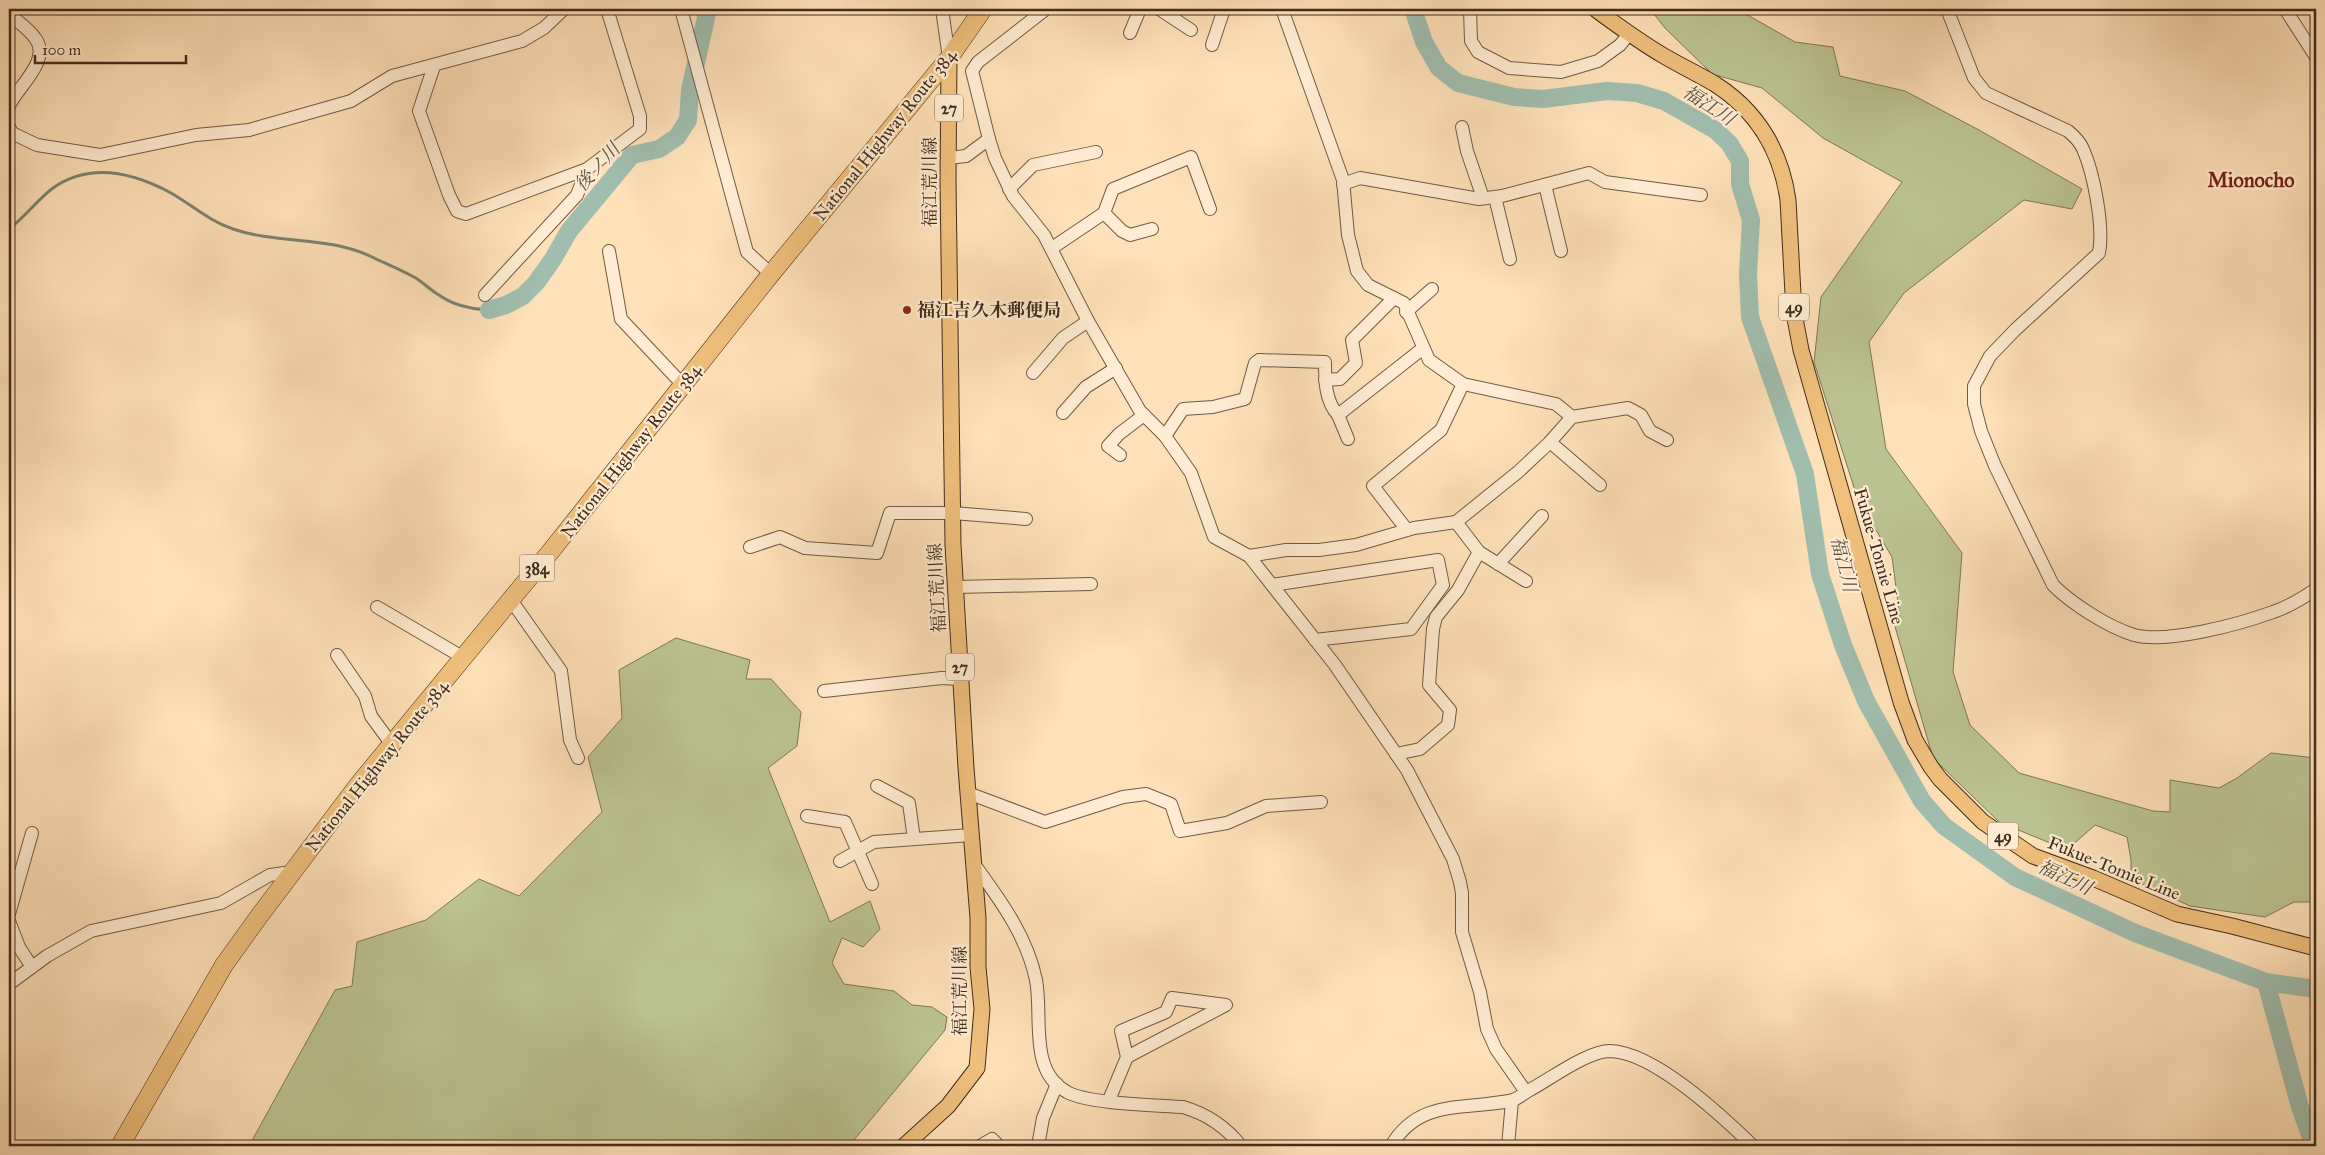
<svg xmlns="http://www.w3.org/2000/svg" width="2325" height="1155" font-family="'IM FELL Great Primer','Noto Serif JP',serif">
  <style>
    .green { fill: #bcc392; stroke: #7f7858 }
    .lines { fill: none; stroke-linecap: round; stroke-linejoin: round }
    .stream { stroke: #7a8474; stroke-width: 3 }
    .river { stroke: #a0beae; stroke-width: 18 }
    .minor-casing { stroke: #715944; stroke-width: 14 }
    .major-casing { stroke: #422c1d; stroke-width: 17 }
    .highway-casing { stroke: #422c1d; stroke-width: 19 }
    .minor { stroke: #ffecd2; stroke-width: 12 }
    .major { stroke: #f0c07c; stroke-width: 15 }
    .highway { stroke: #f0c07c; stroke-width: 18 }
    .poi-dot { fill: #8f2418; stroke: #ffecd2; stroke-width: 2 }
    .labels { text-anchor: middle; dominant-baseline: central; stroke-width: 4.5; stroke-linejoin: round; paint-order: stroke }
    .shield { fill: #ffecd2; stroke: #7b6653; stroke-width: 1 }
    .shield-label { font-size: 16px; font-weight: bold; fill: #422c1d }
    .street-label { font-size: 18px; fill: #422c1d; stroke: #ffecd2 }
    .poi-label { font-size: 18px; font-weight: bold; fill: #422c1d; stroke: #ffecd2; text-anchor: start }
    .water-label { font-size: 19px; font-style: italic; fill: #5a5041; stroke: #ffecd2 }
    .quarter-label { font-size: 20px; font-weight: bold; fill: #7a1f14; stroke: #ffecd2 }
  </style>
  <rect width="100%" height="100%" fill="#ffe1b9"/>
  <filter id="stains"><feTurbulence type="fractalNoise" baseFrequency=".004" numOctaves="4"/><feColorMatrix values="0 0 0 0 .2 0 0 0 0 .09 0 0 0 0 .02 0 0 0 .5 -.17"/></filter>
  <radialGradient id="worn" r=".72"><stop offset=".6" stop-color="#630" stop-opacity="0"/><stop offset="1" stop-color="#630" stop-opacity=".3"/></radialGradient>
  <g class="green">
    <path d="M 1650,9 L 1737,9 L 1795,42 L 1833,47 L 1840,76 L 1905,91 L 1979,130 L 2082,189 L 2072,209 L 2024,200 L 1904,293 L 1869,342 L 1886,449 L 1962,553 L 1953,672 L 1970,725 L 2019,773 L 2153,811 L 2170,812 L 2170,780 L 2219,788 L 2237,778 L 2271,753 L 2316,758 L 2316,902 L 2294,902 L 2265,917 L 2190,906 L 2131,879 L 2131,860 L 2127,837 L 2095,825 L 2067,850 L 1999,822 L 1933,758 L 1894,623 L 1900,618 L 1892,557 L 1858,500 L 1814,362 L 1821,297 L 1902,182 L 1823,138 L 1762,88 L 1712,74 L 1665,28 Z"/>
    <path d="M 676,638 L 750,660 L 746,679 L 771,679 L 801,712 L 797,746 L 768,768 L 830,922 L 870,901 L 880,929 L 863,947 L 842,938 L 832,963 L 844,984 L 894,991 L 912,1005 L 932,1007 L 947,1017 L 945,1030 L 849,1146 L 249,1146 L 335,990 L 352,986 L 357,942 L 426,920 L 479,879 L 519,896 L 602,812 L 588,757 L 622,718 L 619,670 Z"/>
  </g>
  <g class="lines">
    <path class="stream" d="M 9,229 C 25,217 37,200 53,188 C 90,162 134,173 171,193 C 192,205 209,221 233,229 C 277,244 327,236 370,256 C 384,263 400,269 414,277 C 423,282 430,290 439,295 C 454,306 471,309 489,310"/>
    <g class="river">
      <path d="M 1413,9 L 1424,42 L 1439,68 L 1458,83 L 1514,97 L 1543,99 L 1607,91 L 1637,93 L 1664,101 L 1715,130 L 1729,143 L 1740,161 L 1740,184 L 1751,220 L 1748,274 L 1750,317 L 1805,474 L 1820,574 L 1843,645 L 1866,701 L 1922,801 L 1944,826 L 2015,877 L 2135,933 L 2266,982 L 2316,989"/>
      <path d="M 489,310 L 506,305 L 523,296 L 536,283 L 553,259 L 569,231 L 632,155 L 659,149 L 677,137 L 688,120 L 690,90 L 708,9"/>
      <path d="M 2266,982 L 2300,1107 L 2314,1146"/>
    </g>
    <defs>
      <g id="minor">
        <path d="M 681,9 L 747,252 L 771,274"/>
        <path d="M 942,9 L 949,58"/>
        <path d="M 1046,9 L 978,62 L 972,71 L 989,139 L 995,158 L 1013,196 L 1044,235 L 1088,321 L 1140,411 L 1165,436 L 1191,473 L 1214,537 L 1249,556 L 1335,665 L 1407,770 L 1453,859 L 1460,882 L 1462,893 L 1462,932 L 1480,992 L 1487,1029 L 1496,1049 L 1526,1092"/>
        <path d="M 1159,9 L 1191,30"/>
        <path d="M 1282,9 L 1343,180 L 1348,235 L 1357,271 L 1368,285 L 1404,303 L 1429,360 L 1463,384 L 1556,404 L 1572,417"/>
        <path d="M 1470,9 L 1471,41 L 1478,52 L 1509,68 L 1561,72 L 1598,61 L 1620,45 L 1629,34"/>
        <path d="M 1947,9 L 1974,78 L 1986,93 L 2068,131 C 2074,136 2080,142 2083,149 C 2094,174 2104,227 2099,253 L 2015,330 L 1990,356 L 1974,386 L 1974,404 L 1981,431 L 1995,466 L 2053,585 C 2072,604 2108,627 2134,635 C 2167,644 2240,624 2273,612 C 2288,607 2303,598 2316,589"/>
        <path d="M 2285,9 L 2316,57"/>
        <path d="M 9,14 C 17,21 29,29 35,38 C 52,60 18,86 9,106"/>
        <path d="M 1130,33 L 1140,9"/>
        <path d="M 1212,45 L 1224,9"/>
        <path d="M 434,66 L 419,111 L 449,195 L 457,211 L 466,214 L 587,169 L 640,129 L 640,116 L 607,9"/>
        <path d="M 9,127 L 12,133 L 37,145 L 100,155 L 196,135 L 249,130 L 351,101 L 392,76 L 522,41 L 544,28 L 564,9"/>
        <path d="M 1462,127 L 1467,151 L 1483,198"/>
        <path d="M 948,158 L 966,156 L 989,139"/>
        <path d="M 1343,184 L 1360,178 L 1479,199 L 1502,196 L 1589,173 L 1605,182 L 1701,195"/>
        <path d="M 1545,185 L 1561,251"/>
        <path d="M 1009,189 L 1033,165 L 1096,152"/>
        <path d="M 1495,197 L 1510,259"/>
        <path d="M 1104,213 L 1122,231 L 1130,235 L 1152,229"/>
        <path d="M 1052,248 L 1104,213 L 1113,189 L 1191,157 L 1210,209"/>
        <path d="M 609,251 L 621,319 L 683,385"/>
        <path d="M 485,295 L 577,195 L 587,169"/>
        <path d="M 1406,312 L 1432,289"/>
        <path d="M 1033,373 L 1063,338 L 1088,321"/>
        <path d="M 1325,380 L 1340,379 L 1356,363 L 1352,340 L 1394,298"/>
        <path d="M 1063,413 L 1086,387 L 1116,368"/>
        <path d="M 1338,415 L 1348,439"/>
        <path d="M 1165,436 L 1183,409 L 1213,407 L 1245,399 L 1255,363 L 1259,360 L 1325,362 C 1325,380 1325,401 1338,415 L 1422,349"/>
        <path d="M 1550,442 L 1600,485"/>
        <path d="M 1120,455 L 1108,446 L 1119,434 L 1144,415"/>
        <path d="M 1407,530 L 1373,486 L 1441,430 L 1463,384"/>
        <path d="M 750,547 L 780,537 L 805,548 L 877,553 L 890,513 L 953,513 L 1026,519"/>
        <path d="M 1479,552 L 1526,581"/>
        <path d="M 1249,556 L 1286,550 L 1319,550 L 1356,545 L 1414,528 L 1456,522"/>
        <path d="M 1498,564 L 1542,516"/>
        <path d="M 1272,585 L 1438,560 L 1443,585 L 1411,629 L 1315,640"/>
        <path d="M 956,587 L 1091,584"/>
        <path d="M 511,600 L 561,671 L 570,740 L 578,758"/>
        <path d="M 377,607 L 464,658"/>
        <path d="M 337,655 L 365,696 L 371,716 L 393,746"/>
        <path d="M 824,691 L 942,678 L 961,679"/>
        <path d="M 1396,754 L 1420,749 L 1448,725 L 1450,710 L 1429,685 L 1433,629 L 1436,617 L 1458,590 L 1479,552 L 1456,522 L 1518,472 L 1549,443 L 1572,417 L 1628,408 L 1641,415 L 1650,431 L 1667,440"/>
        <path d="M 877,786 L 909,803 L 914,839"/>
        <path d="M 968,793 L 1045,822 L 1123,797 L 1146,794 L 1171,804 L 1180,831 L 1227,823 L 1266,806 L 1321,802"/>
        <path d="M 807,816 L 845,822 L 872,884"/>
        <path d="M 840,861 L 874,842 L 971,835"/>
        <path d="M 974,864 C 1000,900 1027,936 1036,980 C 1043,1016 1028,1071 1067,1092 C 1088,1104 1156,1105 1183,1107 C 1207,1114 1226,1127 1241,1146"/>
        <path d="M 9,914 L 32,833"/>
        <path d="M 9,921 L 19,947 L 32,967"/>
        <path d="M 9,984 L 47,956 L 91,931 L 221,903 L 270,875 L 292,872"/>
        <path d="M 1109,1100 L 1127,1057 L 1226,1005 L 1172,998 L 1166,1012 L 1121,1031 L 1127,1057"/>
        <path d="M 980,1146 L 992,1139 L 999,1146"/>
        <path d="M 1038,1146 L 1043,1118 L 1057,1084"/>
        <path d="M 1391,1146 C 1419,1099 1462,1110 1509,1101 C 1517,1100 1521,1095 1528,1091 C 1546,1081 1563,1069 1581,1060 C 1589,1056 1600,1051 1610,1051 C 1654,1052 1722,1116 1753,1146"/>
        <path d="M 1508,1146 L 1512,1101"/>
      </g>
      <g id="major">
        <path d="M 1595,9 C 1617,25 1640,42 1664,56 C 1681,66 1698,74 1715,84 C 1757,111 1781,151 1788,200 L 1794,313 L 1801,350 L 1901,702 L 1915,740 L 1931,767 L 1940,779 L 1983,822 L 2033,856 L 2093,878 L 2177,914 L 2232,926 L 2316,948"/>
        <path d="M 904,1146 L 948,1106 L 977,1068 L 982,1009 L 978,967 L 978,918 L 966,768 L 953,545 L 948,181 L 949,58"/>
      </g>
      <path id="highway" d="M 120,1146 L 224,965 L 260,915 L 359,784 L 551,551 L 771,274 L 949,58 L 983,9"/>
    </defs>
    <use href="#minor" class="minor-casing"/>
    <use href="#major" class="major-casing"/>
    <use href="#highway" class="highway-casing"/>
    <use href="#minor" class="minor"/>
    <use href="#major" class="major"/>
    <use href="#highway" class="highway"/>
  </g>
  <circle class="poi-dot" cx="907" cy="310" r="5"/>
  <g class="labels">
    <g class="shield">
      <rect x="935" y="94.5" width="28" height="27" rx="4"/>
      <rect x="1779" y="293.5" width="30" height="27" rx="4"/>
      <rect x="519.5" y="554.5" width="35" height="27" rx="4"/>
      <rect x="946" y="653.5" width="28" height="27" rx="4"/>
      <rect x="1988" y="822.5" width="30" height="27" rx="4"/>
    </g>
    <g class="shield-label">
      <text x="949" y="108">27</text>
      <text x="1794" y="307">49</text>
      <text x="537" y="568">384</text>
      <text x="960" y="667">27</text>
      <text x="2003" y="836">49</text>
    </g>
    <g class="street-label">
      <text transform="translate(885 135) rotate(-51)">National Highway Route 384</text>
      <text transform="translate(930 182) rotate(-90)">福江荒川線</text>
      <text transform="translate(631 451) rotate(-52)">National Highway Route 384</text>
      <text transform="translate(1879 556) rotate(74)">Fukue-Tomie Line</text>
      <text transform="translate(937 588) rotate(-93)">福江荒川線</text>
      <text transform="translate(377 766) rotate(-51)">National Highway Route 384</text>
      <text transform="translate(2114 868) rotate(22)">Fukue-Tomie Line</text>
      <text transform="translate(960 991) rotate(-90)">福江荒川線</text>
    </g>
    <g class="poi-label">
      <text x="917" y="310">福江吉久木郵便局</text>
    </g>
    <g class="water-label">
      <text transform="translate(1709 105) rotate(33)">福江川</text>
      <text transform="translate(597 167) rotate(-48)">後ノ川</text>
      <text transform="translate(1844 564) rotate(76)">福江川</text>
      <text transform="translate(2065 877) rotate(25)">福江川</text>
    </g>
    <g class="quarter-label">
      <text x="2251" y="180">Mionocho</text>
    </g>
  </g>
  <rect width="2325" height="1155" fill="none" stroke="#ffe1b9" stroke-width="30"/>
  <rect x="10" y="10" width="2305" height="1135" fill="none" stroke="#422c1d" stroke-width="2.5"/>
  <rect x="15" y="15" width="2295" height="1125" fill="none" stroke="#422c1d"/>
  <path d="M35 55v8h151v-8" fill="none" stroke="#422c1d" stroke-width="2.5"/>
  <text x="42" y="55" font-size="15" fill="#422c1d" stroke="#ffecd2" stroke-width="4" paint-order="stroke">100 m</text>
  <rect width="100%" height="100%" filter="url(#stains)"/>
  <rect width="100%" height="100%" fill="url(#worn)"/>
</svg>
